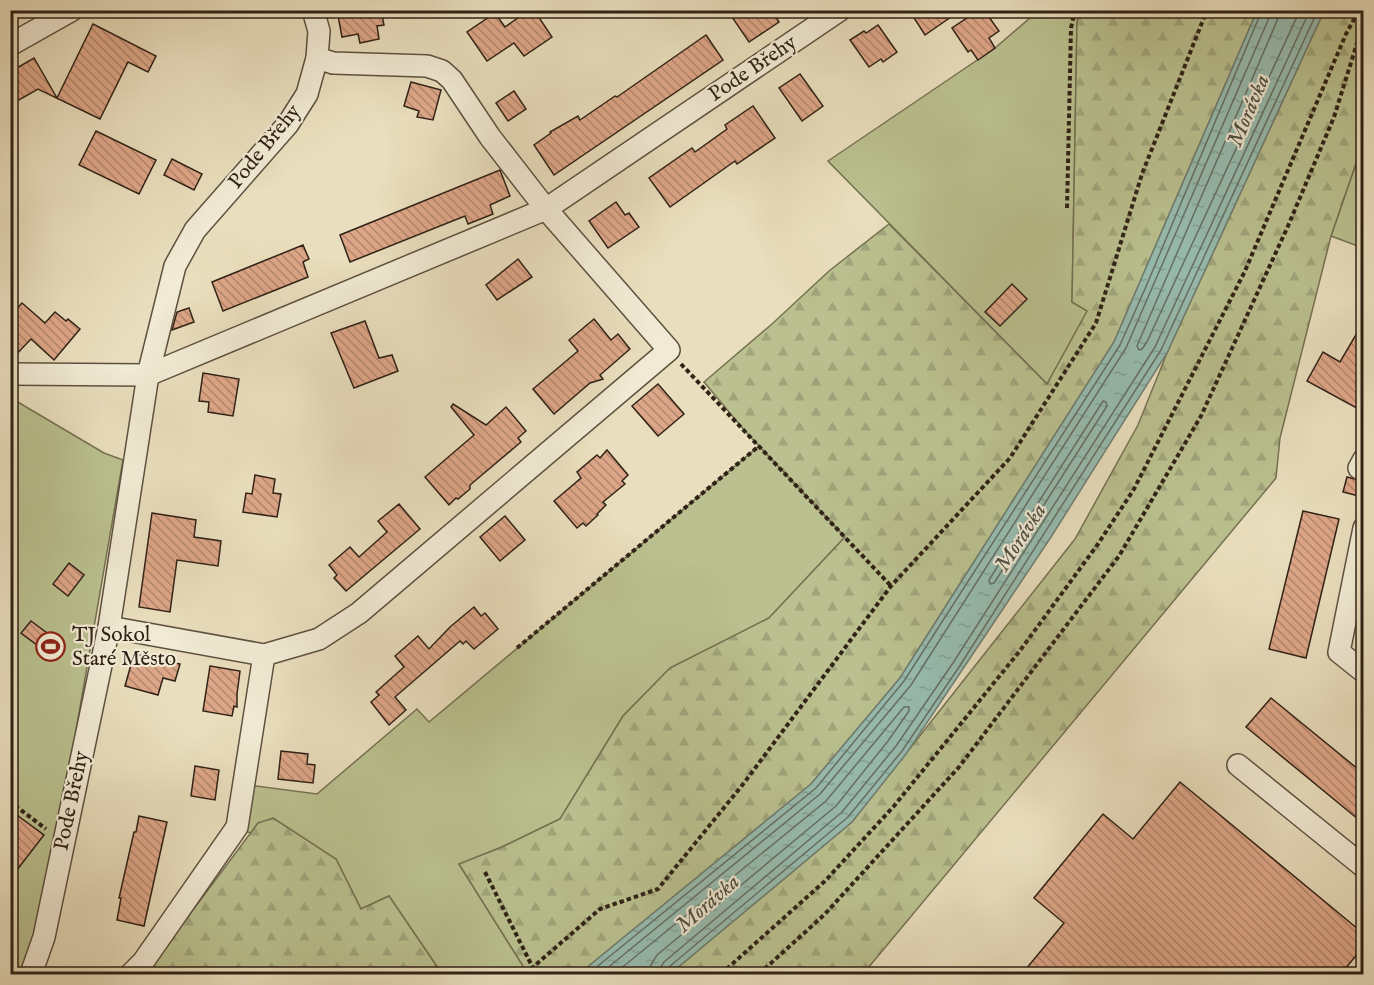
<svg xmlns="http://www.w3.org/2000/svg" width="1374" height="985" font-family="'IM FELL English',serif">
  <style>
    .green { fill: #bac08f; stroke: #757152; stroke-width: 1.5 }
    .forest { fill: url(#forest-firs); stroke: #757152; stroke-width: 1.5 }
    .water { fill: url(#water-ripples); stroke: #6e7e72; stroke-width: 1.5 }
    .lines { fill: none; stroke-linecap: round; stroke-linejoin: round }
    .shore { stroke: #646f63; stroke-width: 1.5 }
    .building { fill: url(#building-back-hatch); stroke: #302216; stroke-width: 1.5 }
    .minor-casing { stroke: #5e5140; stroke-width: 24 }
    .path { stroke: #302216; stroke-width: 4; stroke-dasharray: 4.5 3; stroke-linecap: butt }
    .minor { stroke: #f1ead4; stroke-width: 21 }
    .labels { text-anchor: middle; dominant-baseline: central; stroke-width: 4.5; stroke-linejoin: round; paint-order: stroke }
    .street-label { font-size: 21px; fill: #302216; stroke: #f1ead4 }
    .poi-label { font-size: 21px; fill: #302216; stroke: #f1ead4; text-anchor: start }
    .water-label { font-size: 22px; font-style: italic; fill: #4f5044; stroke: #f1ead4 }
  </style>
  <defs>
    <pattern id="forest-firs" width="22" height="20" patternUnits="userSpaceOnUse" patternTransform="scale(1.5)"><rect width="22" height="20" fill="#bac08f"/><path d="M5 1l3.5 6h-7zM16 11l3.5 6h-7z" fill="#a0a57b"/></pattern>
    <pattern id="water-ripples" width="26" height="14" patternUnits="userSpaceOnUse" patternTransform="scale(1.5)"><rect width="26" height="14" fill="#97bcb0"/><path d="M2 4q2-2 4 0t4 0M15 11q2-2 4 0t4 0" fill="none" stroke="#82a197"/></pattern>
    <pattern id="building-back-hatch" width="6" height="6" patternUnits="userSpaceOnUse" patternTransform="scale(1.5)"><rect width="6" height="6" fill="#dea688"/><path d="M-1 5l2 2M0 0l6 6M5-1l2 2" fill="none" stroke="#b4876e"/></pattern>
  </defs>
  <rect width="100%" height="100%" fill="#e9debd"/>
  <filter id="stains"><feTurbulence type="fractalNoise" baseFrequency=".00333" numOctaves="4"/><feColorMatrix values="0 0 0 0 .2 0 0 0 0 .09 0 0 0 0 .02 0 0 0 .5 -.17"/></filter>
  <radialGradient id="worn" r=".72"><stop offset=".6" stop-color="#630" stop-opacity="0"/><stop offset="1" stop-color="#630" stop-opacity=".3"/></radialGradient>
  <g class="green">
    <path d="M 1038,11 L 1080,11 L 1077,22 L 1072,302 L 1088,311 L 1047,384 L 828,161 L 995,48 Z"/>
    <path d="M 1363,143 L 1363,248 L 1331,236 Z"/>
    <path d="M 11,398 L 104,453 L 123,460 L 58,834 L 41,912 L 22,974 L 11,974 Z"/>
    <path d="M 759,446 L 845,537 L 769,618 L 670,668 L 623,716 L 560,819 L 502,847 L 459,864 L 528,974 L 442,974 L 389,896 L 361,909 L 336,859 L 258,823 L 251,833 L 241,830 L 249,785 L 317,794 L 417,709 L 429,722 Z"/>
  </g>
  <g class="forest">
    <path d="M 1080,11 L 1257,11 L 1114,342 L 900,678 L 811,784 L 579,974 L 528,974 L 459,864 L 502,847 L 560,819 L 623,716 L 670,668 L 769,618 L 845,537 L 745,431 L 704,382 L 772,324 L 829,271 L 889,224 L 1047,384 L 1087,311 L 1072,302 L 1077,22 Z"/>
    <path d="M 1324,11 L 1363,11 L 1363,143 L 1331,236 L 1280,438 L 1276,478 L 863,974 L 670,974 L 852,822 L 1075,539 L 1138,425 L 1167,353 Z"/>
    <path d="M 273,818 L 336,859 L 361,909 L 389,896 L 442,974 L 145,974 L 258,823 Z"/>
  </g>
  <path class="water" d="M 1257,11 L 1324,11 L 1167,353 L 1051,537 L 906,754 L 852,822 L 670,974 L 579,974 L 811,784 L 900,678 L 1114,342 Z"/>
  <g class="lines">
    <g class="shore">
      <path d="M 1279,10 L 1277,21 L 1137,346 L 1139,350 L 1142,349 L 1147,342 L 1300,10"/>
      <path d="M 1103,401 L 1106,402 L 1107,406 L 994,583 L 990,584 L 989,580 Z"/>
      <path d="M 588,974 L 816,788 L 904,681 L 1120,345 L 1145,289 L 1262,10"/>
      <path d="M 600,974 L 820,794 L 911,685 L 1126,348 L 1269,18 L 1270,10"/>
      <path d="M 614,974 L 826,801 L 904,707 L 909,707 L 909,711 L 888,741 L 836,806 L 657,955 L 651,965 L 650,974"/>
      <path d="M 659,974 L 660,968 L 664,962 L 842,812 L 896,746 L 953,663 L 1155,347 L 1310,10"/>
      <path d="M 666,974 L 669,967 L 848,817 L 902,751 L 959,667 L 1161,350 L 1318,10"/>
    </g>
  </g>
  <g class="building">
    <path d="M 337,10 L 381,10 L 384,25 L 377,26 L 379,39 L 360,43 L 358,34 L 342,37 Z"/>
    <path d="M 529,10 L 534,10 L 552,37 L 524,56 L 514,43 L 487,61 L 467,32 L 495,13 L 505,27 Z"/>
    <path d="M 742,10 L 772,10 L 779,22 L 749,42 L 732,17 Z"/>
    <path d="M 909,10 L 961,10 L 925,35 Z"/>
    <path d="M 979,10 L 984,10 L 999,31 L 989,38 L 995,48 L 978,60 L 971,50 L 968,52 L 952,28 Z"/>
    <path d="M 93,24 L 156,56 L 148,72 L 128,62 L 100,119 L 38,89 L 10,105 L 10,72 L 34,58 L 57,98 Z"/>
    <path d="M 878,25 L 897,52 L 883,62 L 881,59 L 869,67 L 850,40 L 864,31 L 866,33 Z"/>
    <path d="M 706,35 L 723,60 L 554,175 L 534,145 L 551,133 L 550,132 L 578,116 L 580,120 L 615,96 L 617,97 Z"/>
    <path d="M 800,74 L 823,106 L 802,121 L 779,88 Z"/>
    <path d="M 411,82 L 441,90 L 433,120 L 417,117 L 419,111 L 404,106 Z"/>
    <path d="M 514,91 L 526,109 L 508,121 L 496,103 Z"/>
    <path d="M 753,106 L 775,138 L 737,164 L 735,161 L 670,207 L 649,178 L 692,148 L 695,152 L 727,129 L 725,125 Z"/>
    <path d="M 96,131 L 156,160 L 139,194 L 79,165 Z"/>
    <path d="M 172,159 L 202,174 L 194,190 L 164,175 Z"/>
    <path d="M 500,170 L 510,196 L 490,205 L 493,214 L 468,224 L 465,216 L 350,262 L 340,235 Z"/>
    <path d="M 616,202 L 625,215 L 629,213 L 639,227 L 608,248 L 589,221 Z"/>
    <path d="M 303,245 L 309,259 L 303,262 L 308,277 L 223,311 L 212,282 Z"/>
    <path d="M 518,259 L 532,277 L 497,300 L 486,285 Z"/>
    <path d="M 1012,284 L 1027,299 L 1000,326 L 985,312 Z"/>
    <path d="M 22,303 L 45,323 L 55,312 L 66,321 L 68,319 L 80,329 L 54,360 L 31,339 L 10,361 L 10,316 Z"/>
    <path d="M 189,308 L 194,322 L 172,330 L 177,312 Z"/>
    <path d="M 594,319 L 611,340 L 618,334 L 630,349 L 600,375 L 603,379 L 590,383 L 554,414 L 533,389 L 578,351 L 569,340 Z"/>
    <path d="M 365,321 L 379,358 L 392,355 L 398,371 L 354,388 L 331,333 Z"/>
    <path d="M 1364,321 L 1364,412 L 1307,381 L 1323,352 L 1340,362 Z"/>
    <path d="M 203,373 L 239,379 L 233,416 L 208,412 L 209,402 L 199,401 Z"/>
    <path d="M 658,384 L 684,414 L 658,436 L 632,406 Z"/>
    <path d="M 453,404 L 486,425 L 506,407 L 526,431 L 518,438 L 521,442 L 470,485 L 470,489 L 458,499 L 456,498 L 449,505 L 425,477 L 474,435 L 451,407 Z"/>
    <path d="M 607,450 L 628,475 L 622,481 L 625,484 L 603,502 L 606,505 L 597,514 L 598,515 L 586,526 L 583,523 L 577,528 L 554,501 L 581,478 L 577,472 L 597,455 L 600,458 Z"/>
    <path d="M 255,475 L 275,479 L 273,493 L 281,494 L 277,517 L 243,512 L 246,493 L 252,494 Z"/>
    <path d="M 1347,477 L 1363,481 L 1359,496 L 1343,492 Z"/>
    <path d="M 399,504 L 420,529 L 346,591 L 334,578 L 337,575 L 329,565 L 350,547 L 359,557 L 387,532 L 378,521 Z"/>
    <path d="M 1303,511 L 1339,519 L 1306,658 L 1269,649 Z"/>
    <path d="M 152,513 L 196,520 L 194,537 L 221,541 L 218,566 L 177,560 L 170,612 L 139,607 Z"/>
    <path d="M 505,516 L 525,540 L 500,561 L 480,537 Z"/>
    <path d="M 69,563 L 84,575 L 68,596 L 53,584 Z"/>
    <path d="M 474,607 L 481,616 L 485,613 L 498,629 L 474,649 L 466,641 L 463,644 L 460,641 L 395,697 L 406,710 L 389,725 L 371,702 L 379,695 L 376,692 L 404,667 L 395,656 L 418,636 L 429,649 L 450,627 Z"/>
    <path d="M 31,621 L 63,645 L 53,657 L 21,633 Z"/>
    <path d="M 134,654 L 180,664 L 175,681 L 163,678 L 158,695 L 125,686 Z"/>
    <path d="M 210,666 L 240,671 L 237,694 L 237,707 L 234,706 L 232,716 L 203,711 Z"/>
    <path d="M 1271,698 L 1364,774 L 1364,824 L 1246,727 Z"/>
    <path d="M 281,751 L 308,754 L 307,764 L 315,765 L 313,783 L 278,779 Z"/>
    <path d="M 195,766 L 219,770 L 215,800 L 191,796 Z"/>
    <path d="M 1180,782 L 1364,934 L 1364,946 L 1340,975 L 1021,975 L 1064,923 L 1034,898 L 1103,814 L 1133,839 Z"/>
    <path d="M 10,810 L 44,835 L 10,879 Z"/>
    <path d="M 139,816 L 167,822 L 144,926 L 117,920 L 121,898 L 119,898 L 134,832 L 136,832 Z"/>
  </g>
  <g class="lines">
    <defs>
      <g id="minor">
        <path d="M 10,45 L 72,10"/>
        <path d="M 10,374 L 148,375 L 546,209 L 840,10"/>
        <path d="M 1359,468 L 1364,459"/>
        <path d="M 1364,528 L 1339,652 L 1364,672"/>
        <path d="M 109,627 L 264,655 L 319,639 L 359,613 L 669,350 L 546,209 L 490,137 L 452,80 L 442,71 L 427,66 L 333,63 L 317,58"/>
        <path d="M 1238,765 L 1364,867"/>
        <path d="M 31,974 L 44,937 L 109,627 L 148,375 L 175,266 L 195,230 L 288,124 L 307,94 L 317,58 L 319,31 L 313,10"/>
        <path d="M 131,974 L 143,962 L 237,827 L 264,655"/>
      </g>
    </defs>
    <use href="#minor" class="minor-casing"/>
    <g class="path">
      <path d="M 1067,208 L 1071,28 L 1075,10"/>
      <path d="M 681,364 L 891,586"/>
      <path d="M 517,648 L 759,446"/>
      <path d="M 10,808 L 13,804 L 46,829"/>
      <path d="M 485,872 L 533,968"/>
      <path d="M 525,974 L 600,909 L 658,889 L 744,783 L 891,586 L 1010,458 L 1096,323 L 1142,174 L 1207,10"/>
      <path d="M 721,974 L 825,881 L 894,806 L 1019,652 L 1098,544 L 1134,489 L 1245,271 L 1346,34 L 1359,10"/>
      <path d="M 759,974 L 824,915 L 959,767 L 1119,556 L 1201,416 L 1288,226 L 1334,117 L 1364,21"/>
    </g>
    <use href="#minor" class="minor"/>
  </g>
  <defs>
    <symbol id="stadium-ring" viewBox="-11 -11 22 22"><circle r="9.5" fill="#f1ead4" stroke="#8f2418" stroke-width="1.5"/><path d="M0-5a6.5 5 0 1 0 0 10a6.5 5 0 1 0 0-10ZM-3.5-1.8h7v3.6h-7Z" fill="#8f2418"/></symbol>
  </defs>
  <g fill-rule="evenodd">
    <use href="#stadium-ring" x="34" y="630" width="33" height="33"/>
  </g>
  <g class="labels">
    <g class="street-label">
      <text transform="translate(753 69) rotate(-34)">Pode Břehy</text>
      <text transform="translate(265 147) rotate(-51)">Pode Břehy</text>
      <text transform="translate(72 801) rotate(-78)">Pode Břehy</text>
    </g>
    <g class="poi-label">
      <text x="72" y="635">TJ Sokol<tspan x="72" dy="24">Staré Město</tspan></text>
    </g>
    <g class="water-label">
      <text transform="translate(1249 111) rotate(-67)">Morávka</text>
      <text transform="translate(1021 538) rotate(-57)">Morávka</text>
      <text transform="translate(708 904) rotate(-41)">Morávka</text>
    </g>
  </g>
  <rect width="1374" height="985" fill="none" stroke="#e9debd" stroke-width="36"/>
  <rect x="12" y="12" width="1350" height="961" fill="none" stroke="#302216" stroke-width="3"/>
  <rect x="18" y="18" width="1338" height="949" fill="none" stroke="#302216" stroke-width="1.5"/>
  <rect width="100%" height="100%" filter="url(#stains)"/>
  <rect width="100%" height="100%" fill="url(#worn)"/>
</svg>
